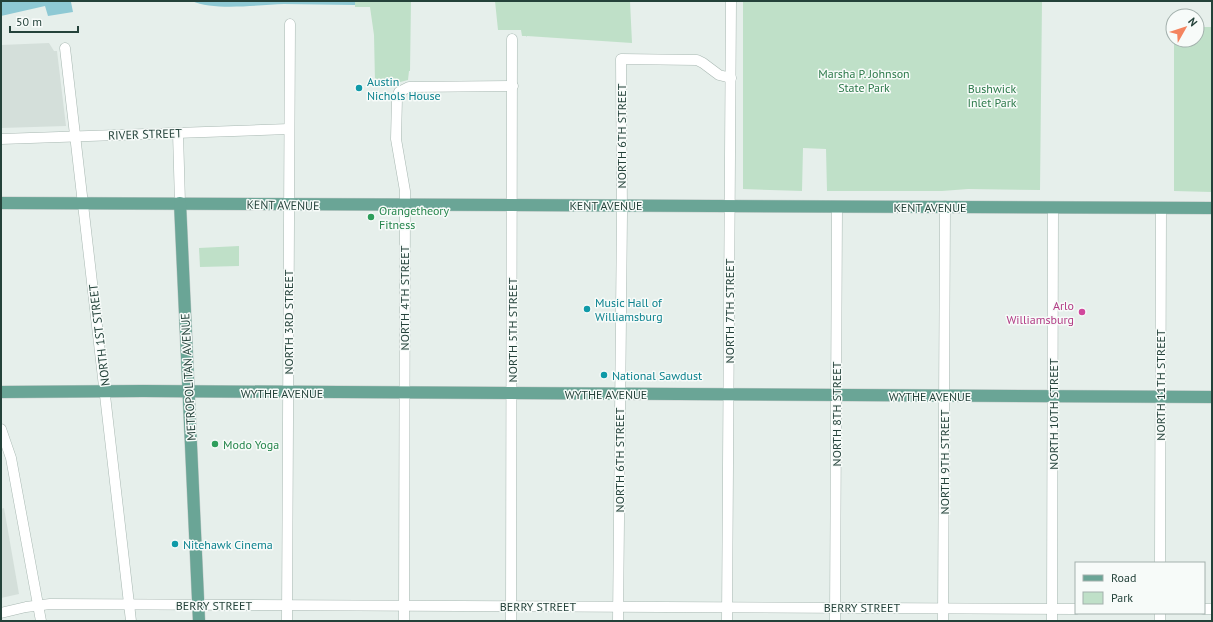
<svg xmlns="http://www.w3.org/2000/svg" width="1213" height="622" font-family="'PT Sans',sans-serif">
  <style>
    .built { fill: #d4dfda }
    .green { fill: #bfe0c8 }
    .water { fill: #8ec9d4 }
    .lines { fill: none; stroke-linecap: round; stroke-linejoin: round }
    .minor-casing { stroke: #a8b8b2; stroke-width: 11 }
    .major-casing { stroke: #c2cac8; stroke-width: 13 }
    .minor { stroke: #fff; stroke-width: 10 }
    .major { stroke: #6aa596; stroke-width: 12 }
    .culture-dot { fill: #0f9aa8; stroke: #f7fbf9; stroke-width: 1.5 }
    .leisure-dot { fill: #2e9e5b; stroke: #f7fbf9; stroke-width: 1.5 }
    .hotel-dot { fill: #d1479c; stroke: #f7fbf9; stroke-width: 1.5 }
    .labels { text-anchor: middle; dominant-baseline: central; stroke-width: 3; stroke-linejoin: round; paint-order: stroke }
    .park-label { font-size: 12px; fill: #2d7a4b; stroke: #f7fbf9 }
    .culture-label { font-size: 12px; fill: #0d838f; stroke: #f7fbf9; text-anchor: start }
    .street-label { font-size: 12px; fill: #24423a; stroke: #f7fbf9 }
    .leisure-label { font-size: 12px; fill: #27864d; stroke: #f7fbf9; text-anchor: start }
    .hotel-label { font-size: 12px; fill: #b23c85; stroke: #f7fbf9; text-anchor: end }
  </style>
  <rect width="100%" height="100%" fill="#e6efeb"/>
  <g class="built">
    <path d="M 49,43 L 54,51 L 57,51 L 66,126 L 1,128 L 1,45 Z"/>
    <path d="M 4,508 L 19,594 L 1,598 L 1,509 Z"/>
  </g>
  <g class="green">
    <path d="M 355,1 L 411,1 L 410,71 L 409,71 L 408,80 L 385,86 L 375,82 L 374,35 L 370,7 L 355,7 Z"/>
    <path d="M 495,1 L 630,1 L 632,43 L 527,36 L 527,37 L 526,36 L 522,36 L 521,30 L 498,30 Z"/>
    <path d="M 743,1 L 1042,1 L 1040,190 L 968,189 L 942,191 L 827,191 L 826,149 L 803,148 L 802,191 L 743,189 Z"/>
    <path d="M 1197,27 L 1212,27 L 1212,192 L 1174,191 L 1174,40 L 1197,40 Z"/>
    <path d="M 239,246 L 239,266 L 200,267 L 199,248 Z"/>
  </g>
  <g class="water">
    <path d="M 1,1 L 74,1 L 71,2 L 73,12 L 48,16 L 45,6 L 1,16 Z"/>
    <path d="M 192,1 L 355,1 L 355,5 C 331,5 308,4 284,4 C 259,5 213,11 192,1 Z"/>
  </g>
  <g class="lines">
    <defs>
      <g id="minor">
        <path d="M 65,48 L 131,621"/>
        <path d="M 178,133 L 180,203"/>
        <path d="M 1,139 L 289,129"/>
        <path d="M 1,429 L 11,458 L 41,621"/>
        <path d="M 1160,563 L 1161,208"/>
        <path d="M 1204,609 L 1212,609"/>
        <path d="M 1,613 L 26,607 L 50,604 L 1076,609"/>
        <path d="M 287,621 L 290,24"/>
        <path d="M 404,621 L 405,191 L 396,139 L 397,98 L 399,92 L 409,87 L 513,86"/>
        <path d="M 511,621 L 512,39"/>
        <path d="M 618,621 L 622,213 L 621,59 L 697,60 L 703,63 L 719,75 L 731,78"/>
        <path d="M 727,621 L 731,1"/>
        <path d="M 835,621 L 837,207"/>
        <path d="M 943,621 L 945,206"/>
        <path d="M 1052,621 L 1053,208"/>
        <path d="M 1160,621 L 1160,613"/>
      </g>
      <g id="major">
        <path d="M 1,203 L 1212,208"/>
        <path d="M 180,203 L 199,621"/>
        <path d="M 1,392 L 143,391 L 1212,397"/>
      </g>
    </defs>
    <use href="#minor" class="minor-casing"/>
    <use href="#major" class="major-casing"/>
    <use href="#minor" class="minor"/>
    <use href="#major" class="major"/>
  </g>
  <g class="culture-dot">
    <circle cx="359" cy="88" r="4"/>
    <circle cx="587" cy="309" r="4"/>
    <circle cx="604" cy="375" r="4"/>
    <circle cx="175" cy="544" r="4"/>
  </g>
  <g class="leisure-dot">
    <circle cx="371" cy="217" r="4"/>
    <circle cx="215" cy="444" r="4"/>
  </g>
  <circle class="hotel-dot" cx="1082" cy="312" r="4"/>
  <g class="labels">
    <g class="park-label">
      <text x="864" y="73">Marsha P. Johnson<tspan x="864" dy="14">State Park</tspan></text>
      <text x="992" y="88">Bushwick<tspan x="992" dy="14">Inlet Park</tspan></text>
    </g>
    <g class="culture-label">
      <text x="367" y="81">Austin<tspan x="367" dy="14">Nichols House</tspan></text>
      <text x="595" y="302">Music Hall of<tspan x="595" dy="14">Williamsburg</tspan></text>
      <text x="612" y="375">National Sawdust</text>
      <text x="183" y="544">Nitehawk Cinema</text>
    </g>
    <g class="street-label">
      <text transform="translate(145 134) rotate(-2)">RIVER STREET</text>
      <text transform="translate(621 136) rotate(-90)">NORTH 6TH STREET</text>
      <text transform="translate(283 205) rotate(1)">KENT AVENUE</text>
      <text x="606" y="205">KENT AVENUE</text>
      <text x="930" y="207">KENT AVENUE</text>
      <text transform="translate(404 298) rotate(-90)">NORTH 4TH STREET</text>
      <text transform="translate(729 311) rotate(-90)">NORTH 7TH STREET</text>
      <text transform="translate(288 322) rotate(-90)">NORTH 3RD STREET</text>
      <text transform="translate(512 330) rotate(-90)">NORTH 5TH STREET</text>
      <text transform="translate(99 335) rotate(-97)">NORTH 1ST STREET</text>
      <text transform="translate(188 377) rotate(-93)">METROPOLITAN AVENUE</text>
      <text transform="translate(1160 385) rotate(-90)">NORTH 11TH STREET</text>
      <text x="282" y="393">WYTHE AVENUE</text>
      <text x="606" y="394">WYTHE AVENUE</text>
      <text x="930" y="396">WYTHE AVENUE</text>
      <text transform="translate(836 414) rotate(-90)">NORTH 8TH STREET</text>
      <text transform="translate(1053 414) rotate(-90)">NORTH 10TH STREET</text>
      <text transform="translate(619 460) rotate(-90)">NORTH 6TH STREET</text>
      <text transform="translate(944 462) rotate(-90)">NORTH 9TH STREET</text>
      <text x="214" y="605">BERRY STREET</text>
      <text x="538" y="606">BERRY STREET</text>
      <text x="862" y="607">BERRY STREET</text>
    </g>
    <g class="leisure-label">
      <text x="379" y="210">Orangetheory<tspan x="379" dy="14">Fitness</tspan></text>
      <text x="223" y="444">Modo Yoga</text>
    </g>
    <g class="hotel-label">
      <text x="1074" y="305">Arlo<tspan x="1074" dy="14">Williamsburg</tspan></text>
    </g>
  </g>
  <rect width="1213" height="622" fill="none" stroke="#24423a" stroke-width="4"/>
  <rect x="1075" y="562" width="130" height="52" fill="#f7fbf9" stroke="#a3b1ad"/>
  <rect x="1083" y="575" width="20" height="6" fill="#6aa596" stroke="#a3b1ad"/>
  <text x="1111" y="582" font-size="12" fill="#24423a">Road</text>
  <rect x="1083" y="592" width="20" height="12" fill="#bfe0c8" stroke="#a3b1ad"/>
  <text x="1111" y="602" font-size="12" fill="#24423a">Park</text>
  <g transform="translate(1185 28) rotate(51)"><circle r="19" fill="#f7fbf9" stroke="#a3b1ad"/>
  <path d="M0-3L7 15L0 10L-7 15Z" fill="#f4845f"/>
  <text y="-6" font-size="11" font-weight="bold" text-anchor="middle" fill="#24423a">N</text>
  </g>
  <path d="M10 26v6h68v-6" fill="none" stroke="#24423a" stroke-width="2"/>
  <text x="16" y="26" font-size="12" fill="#24423a" stroke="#f7fbf9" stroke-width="3" paint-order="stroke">50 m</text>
</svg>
